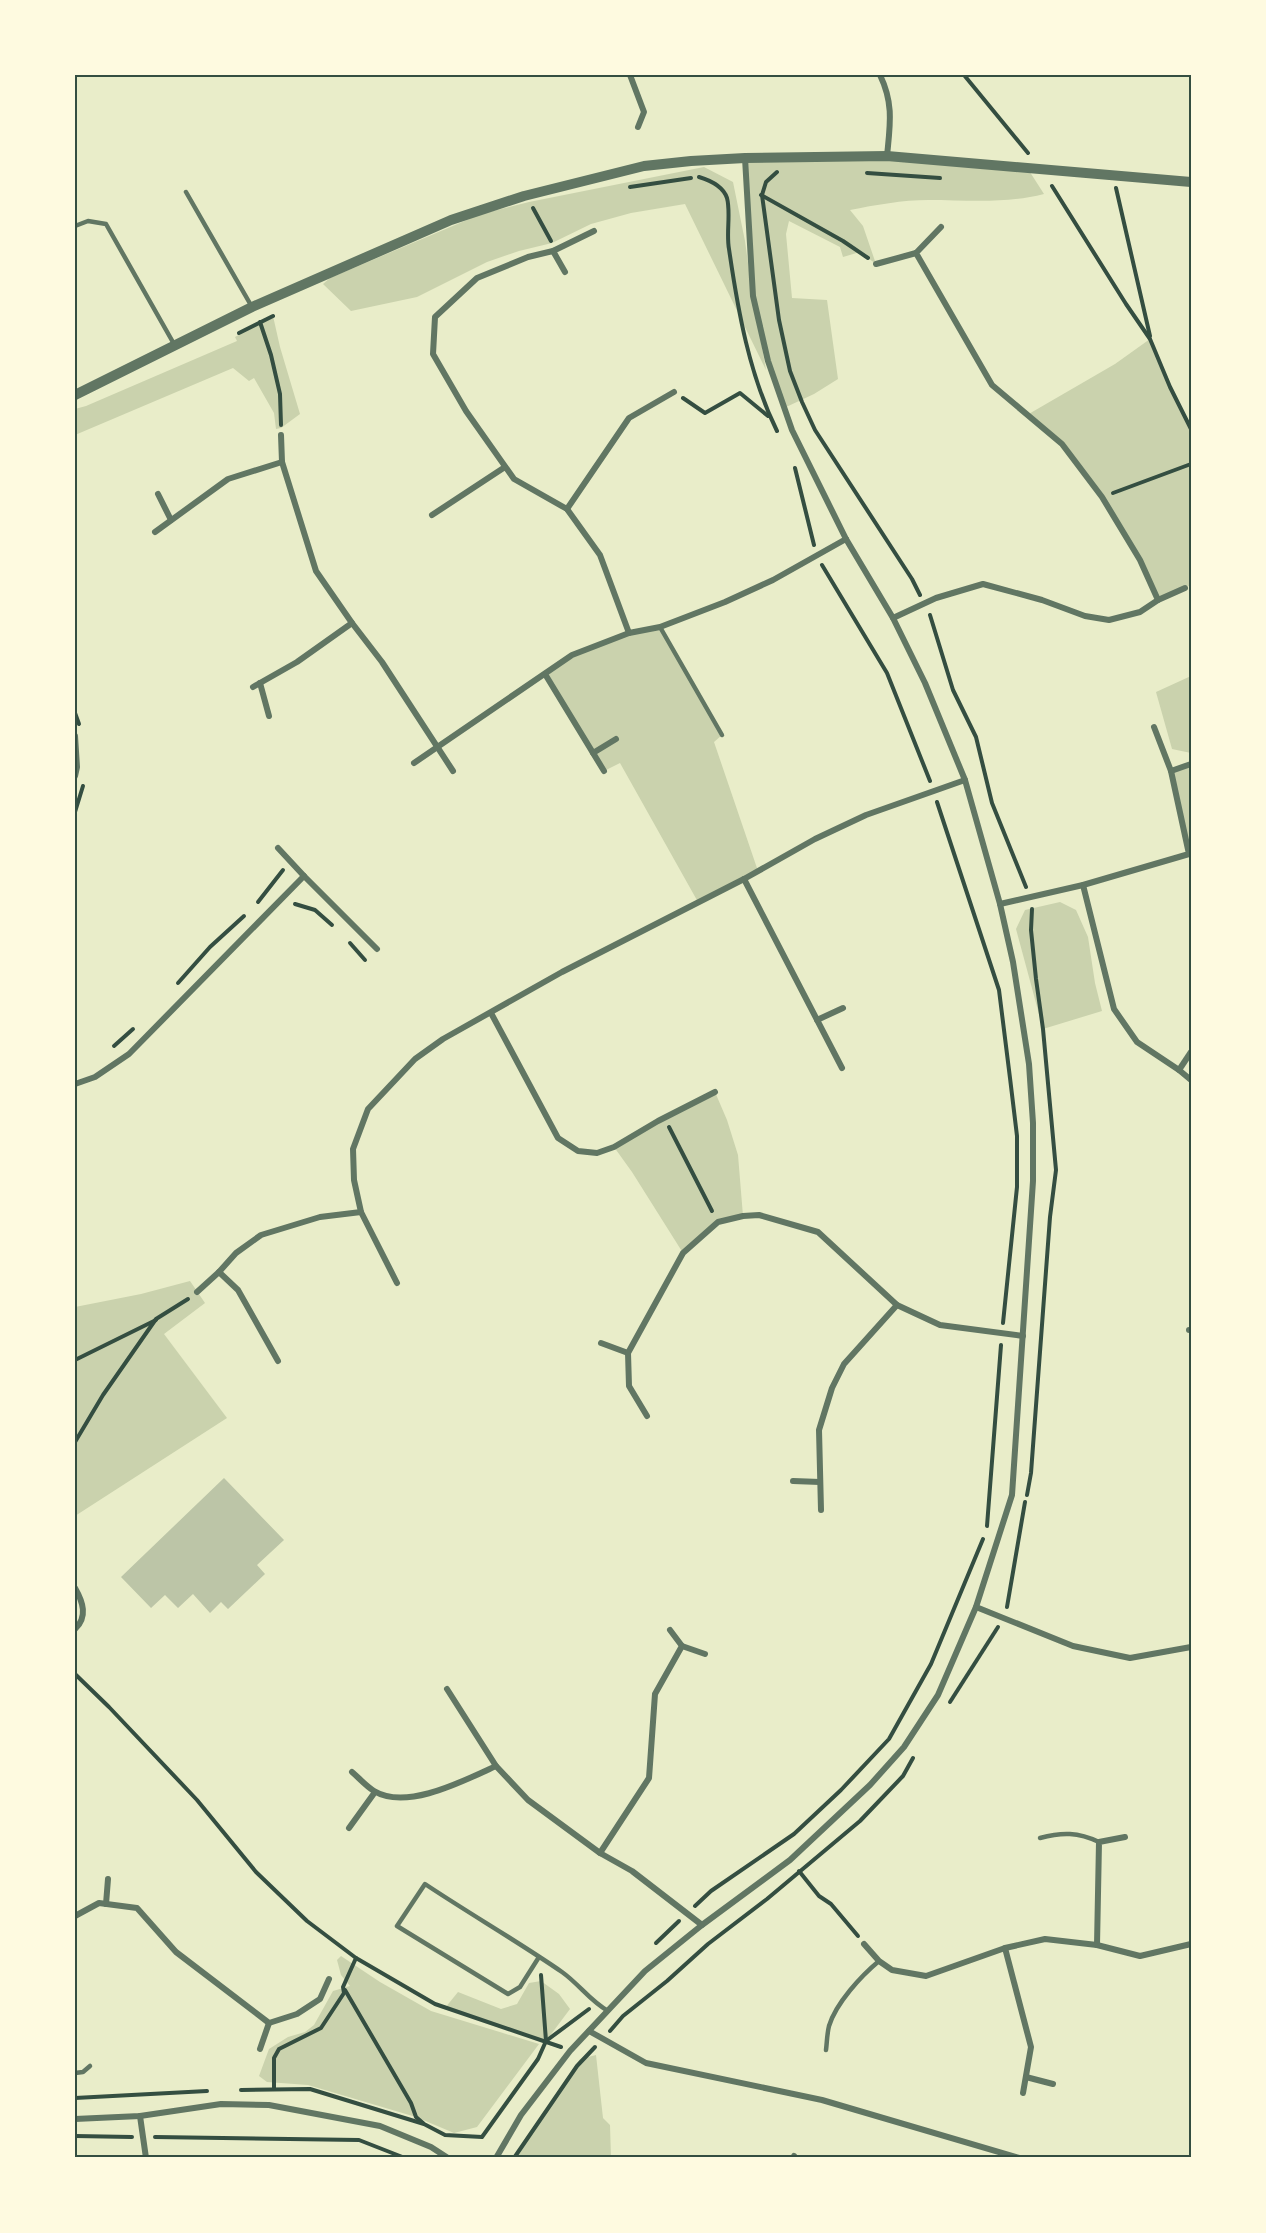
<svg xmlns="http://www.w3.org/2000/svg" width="1266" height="2233" font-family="Overpass,sans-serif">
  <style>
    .green { fill: #cad2ad }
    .building { fill: #bcc5a7 }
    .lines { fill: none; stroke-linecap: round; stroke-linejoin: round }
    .path { stroke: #344e41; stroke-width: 4 }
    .service { stroke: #617663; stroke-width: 4.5 }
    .minor { stroke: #617663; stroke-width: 6 }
    .tertiary { stroke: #617663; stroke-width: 10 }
    .neatline { fill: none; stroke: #344e41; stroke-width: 2 }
  </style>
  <rect width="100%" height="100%" fill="#e9edc9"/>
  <g class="green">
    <path d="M 887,156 L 1028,169 L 1044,194 C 1005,204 968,200 928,200 C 903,200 875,205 850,210 L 863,226 L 876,264 L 860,252 L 843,257 L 840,247 L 789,221 L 786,234 L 792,298 L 827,300 L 838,379 L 814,394 L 784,408 L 756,313 L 766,370 L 685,204 L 631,213 L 591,224 L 552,243 L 519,251 L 487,262 L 417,297 L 351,311 L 323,284 L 330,278 L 481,214 L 529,202 L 704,167 L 733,182 L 745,241 L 751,285 L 745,158 Z"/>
    <path d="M 273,316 L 280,347 L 300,414 L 281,428 L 276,429 L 274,413 L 254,378 L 249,381 L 233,368 L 75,435 L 75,409 L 86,406 L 237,341 L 235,337 Z"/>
    <path d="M 1150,339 L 1191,427 L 1191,585 L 1158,600 C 1134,546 1102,489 1063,445 C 1052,434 1039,425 1027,415 L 1115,364 Z"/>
    <path d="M 660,627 L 722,735 L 714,742 L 758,871 L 698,902 L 620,763 L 604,771 L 545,674 L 572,655 L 629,633 Z"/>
    <path d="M 1191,676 L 1191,753 L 1172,749 L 1156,692 Z"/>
    <path d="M 1191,764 L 1191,854 L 1171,771 Z"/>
    <path d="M 1060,902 L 1076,910 L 1088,937 L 1095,983 L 1102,1011 L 1043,1029 L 1016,929 L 1025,910 Z"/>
    <path d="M 715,1092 L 727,1120 L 738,1155 L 743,1216 L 718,1222 L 683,1253 L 632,1172 L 614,1147 Z"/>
    <path d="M 190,1281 L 205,1303 L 164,1334 L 227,1418 L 75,1516 L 75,1307 L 141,1294 Z"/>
    <path d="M 341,1956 L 380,1982 L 431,2011 L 539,2044 L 477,2127 L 454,2133 L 416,2117 L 308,2085 L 267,2082 L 259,2076 L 269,2049 L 288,2037 L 305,2032 L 314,2025 L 333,1991 L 350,1986 L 341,1975 L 337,1960 Z"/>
    <path d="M 541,1981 L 559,1994 L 570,2009 L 546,2041 L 445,2008 L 458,1992 L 501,2009 L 517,2004 L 529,1983 Z"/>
    <path d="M 596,2055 L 603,2118 L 610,2125 L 611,2158 L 513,2158 L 580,2059 Z"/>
  </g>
  <path class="building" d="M 224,1478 L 284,1540 L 257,1565 L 265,1574 L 228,1609 L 221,1602 L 210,1613 L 193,1594 L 178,1608 L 165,1595 L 151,1608 L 121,1577 Z"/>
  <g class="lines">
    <g class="path">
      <path d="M 964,75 L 1028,153"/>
      <path d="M 777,172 L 766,182 L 762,195 L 779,320 L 790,371 L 802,402 L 815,430 L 912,579 L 920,595"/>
      <path d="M 867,173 L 940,178"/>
      <path d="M 699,177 C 709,180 723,186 727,198 C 731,213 726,233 729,249 C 738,311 749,374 777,431"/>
      <path d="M 1052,186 L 1126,304 L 1150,339 L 1170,387 L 1191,429"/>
      <path d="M 630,187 L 691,178"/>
      <path d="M 1116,188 L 1150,336"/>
      <path d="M 761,195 L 843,241 L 868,258"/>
      <path d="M 533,208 L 551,241"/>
      <path d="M 260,322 L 271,355 L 280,394 L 281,425"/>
      <path d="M 239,333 L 273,316"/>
      <path d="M 683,398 L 705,413 L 740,393 L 768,416"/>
      <path d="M 795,468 L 814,545"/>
      <path d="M 1113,493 L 1191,464"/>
      <path d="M 822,565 L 887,673 L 930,781"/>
      <path d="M 930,615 L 953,690 L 976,737 L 992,803 L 1026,887"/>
      <path d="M 75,713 L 79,724"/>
      <path d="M 937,802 L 999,990 L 1010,1078 L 1017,1136 L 1017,1187 L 1003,1323"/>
      <path d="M 75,812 L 83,786"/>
      <path d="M 258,902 L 283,870"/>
      <path d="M 295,904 L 315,910 L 332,925"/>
      <path d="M 350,943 L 365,960"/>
      <path d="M 178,983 L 210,947 L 244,916"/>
      <path d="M 114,1046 L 133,1029"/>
      <path d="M 669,1127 L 712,1211"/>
      <path d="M 75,1360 L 156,1320"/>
      <path d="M 75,1442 L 103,1395 L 156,1319 L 188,1299"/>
      <path d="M 1027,1495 L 1031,1473 L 1050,1217 L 1056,1170 L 1043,1029 L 1036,979 L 1031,930 L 1032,909"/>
      <path d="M 987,1526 L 1001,1345"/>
      <path d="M 1007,1607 L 1025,1502"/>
      <path d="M 75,1674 L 109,1707 L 197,1800 L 256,1872 L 307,1921 L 356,1958 L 435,2004 L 561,2047"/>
      <path d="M 950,1702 L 998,1627"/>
      <path d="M 799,1871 L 819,1896 L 831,1904 L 858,1936"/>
      <path d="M 695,1906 L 711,1891 L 794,1834 L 841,1790 L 889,1739 L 931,1664 L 983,1539"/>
      <path d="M 656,1943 L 679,1921"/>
      <path d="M 345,1990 L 411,2103 L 416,2117 L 423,2123"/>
      <path d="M 610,2031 L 623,2016 L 667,1981 L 708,1944 L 767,1899 L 860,1821 L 903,1776 L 913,1758"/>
      <path d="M 546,2041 L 589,2009"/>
      <path d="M 274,2088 L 274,2058 L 279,2049 L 321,2028 L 344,1993 L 343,1987 L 356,1958"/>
      <path d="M 241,2090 L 310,2089 L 424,2124 L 445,2135 L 482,2137 L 538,2059 L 546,2041 L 541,1975"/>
      <path d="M 75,2098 L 207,2091"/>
      <path d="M 75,2136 L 132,2137"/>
      <path d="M 155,2137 L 359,2140 L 405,2158"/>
      <path d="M 514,2158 L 577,2066 L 595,2047"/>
    </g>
    <g class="service">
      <path d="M 186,192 L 252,307"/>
      <path d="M 75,226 L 88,221 L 106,224 L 174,344"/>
      <path d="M 660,627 L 722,735"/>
      <path d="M 1040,1838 C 1062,1832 1078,1832 1099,1842"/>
      <path d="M 539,1957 L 520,1987 L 508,1994 L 397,1926 L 425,1884 C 470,1914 517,1941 562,1972 C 579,1984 590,2001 608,2011"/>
      <path d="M 826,2050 C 827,2042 827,2034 829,2026 C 836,2003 861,1976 879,1961"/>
      <path d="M 75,2073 L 83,2072 L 90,2066"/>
    </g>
    <g class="minor">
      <path d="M 630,75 L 644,112 L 638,127"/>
      <path d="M 880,75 C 894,104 890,125 887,156"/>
      <path d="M 594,231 L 553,251 L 528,257 L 477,278 L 435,317 L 433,354 L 466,411 L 514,479 L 567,509 L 600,555 L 629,633"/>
      <path d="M 553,251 L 565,272"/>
      <path d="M 876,264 L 916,253"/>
      <path d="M 281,435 L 282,462"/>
      <path d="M 158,494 L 171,520"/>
      <path d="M 567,509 L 629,418 L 674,392"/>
      <path d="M 432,515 L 505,467"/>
      <path d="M 155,532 L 228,479 L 282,462 L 316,571 L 352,623 L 382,662 L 453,771"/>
      <path d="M 1158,600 L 1185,588"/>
      <path d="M 893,618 L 936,598 L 983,584 L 1042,600 L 1085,616 L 1109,620 L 1140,612 L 1158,600 L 1140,560 L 1102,497 L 1062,444 L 992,385 L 916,253 L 941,227"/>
      <path d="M 545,674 L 604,771"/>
      <path d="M 260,683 L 269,716"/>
      <path d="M 253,687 L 297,662 L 352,623"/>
      <path d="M 75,736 L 77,767 L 75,776"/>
      <path d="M 593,753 L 616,739"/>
      <path d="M 414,763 L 572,655 L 629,633 L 660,627 L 725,602 L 773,580 L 846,539"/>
      <path d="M 1171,771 L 1191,764"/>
      <path d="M 278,848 L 304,876"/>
      <path d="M 744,879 L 842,1068"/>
      <path d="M 1083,885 L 1114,1009 L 1137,1042 L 1179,1070 L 1191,1080"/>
      <path d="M 1000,904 L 1083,885 L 1189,854 L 1171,771 L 1154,727"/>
      <path d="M 491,1013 L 558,1138 L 578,1151 L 597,1153 L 614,1147 L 658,1121 L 715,1092"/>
      <path d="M 817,1020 L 843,1008"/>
      <path d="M 1179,1070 L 1191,1052"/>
      <path d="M 75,1084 L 95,1077 L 129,1054 L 304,876 L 377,949"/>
      <path d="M 361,1212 L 397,1283"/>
      <path d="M 219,1272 L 238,1290 L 278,1361"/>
      <path d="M 197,1292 L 219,1272 L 236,1253 L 261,1235 L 320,1217 L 361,1212 L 354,1180 L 353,1149 L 368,1109 L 415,1059 L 443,1039 L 562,972 L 744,879 L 815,839 L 866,815 L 965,780"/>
      <path d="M 1189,1330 L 1191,1330"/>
      <path d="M 601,1343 L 628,1353"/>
      <path d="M 647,1416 L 629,1386 L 628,1353 L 683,1253 L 718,1222 L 743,1216 L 759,1215 L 818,1232 L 897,1305 L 940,1325 L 1023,1336"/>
      <path d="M 793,1481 L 820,1482"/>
      <path d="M 821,1510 L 819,1430 L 832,1388 L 844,1364 L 897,1305"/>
      <path d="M 75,1588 C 83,1602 88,1617 75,1629"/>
      <path d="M 976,1607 L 1073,1646 L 1130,1658 L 1191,1647"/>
      <path d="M 682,1646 L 705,1654"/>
      <path d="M 447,1689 L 496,1766 L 528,1800 L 600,1853 L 632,1871 L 702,1925"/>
      <path d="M 352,1772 C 359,1778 366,1786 374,1791 C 407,1811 465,1780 496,1766"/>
      <path d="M 349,1828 L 375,1792"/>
      <path d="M 600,1853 L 649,1778 L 655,1694 L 682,1646 L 670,1630"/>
      <path d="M 106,1904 L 108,1879"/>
      <path d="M 75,1916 L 99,1903 L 137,1908 L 176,1952 L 269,2023 L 297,2014 L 320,1999 L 329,1979"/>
      <path d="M 864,1944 L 879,1961 L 892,1970 L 926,1976 L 1005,1948 L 1045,1939 L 1097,1945 L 1140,1956 L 1191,1944"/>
      <path d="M 1097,1945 L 1099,1842 L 1125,1837"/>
      <path d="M 1005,1948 L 1031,2047 L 1023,2093"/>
      <path d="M 589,2031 L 646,2063 L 822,2100 L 1019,2158"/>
      <path d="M 260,2049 L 269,2023"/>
      <path d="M 1026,2077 L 1053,2084"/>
      <path d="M 140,2116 L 146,2158"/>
      <path d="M 75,2119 L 140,2116 L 221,2104 L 269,2105 L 380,2126 L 431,2147 L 448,2158"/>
      <path d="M 496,2158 L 521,2115 L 570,2051 L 645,1971 L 702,1925 L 790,1860 L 870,1785 L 904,1747 L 938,1695 L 976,1607 L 1012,1495 L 1033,1181 L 1033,1123 L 1029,1064 L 1013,962 L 1000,904 L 965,780 L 925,683 L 893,618 L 846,539 L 792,430 L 768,361 L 753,296 L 745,158"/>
      <path d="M 793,2158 L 794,2156"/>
    </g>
    <path class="tertiary" d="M 75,395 L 252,307 L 451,220 L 524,196 L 644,166 L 691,161 L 745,158 L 887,156 L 1191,182"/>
  </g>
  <rect width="1266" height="2233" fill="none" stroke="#fefae0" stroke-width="153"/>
  <rect x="76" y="76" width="1114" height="2080" class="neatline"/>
</svg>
